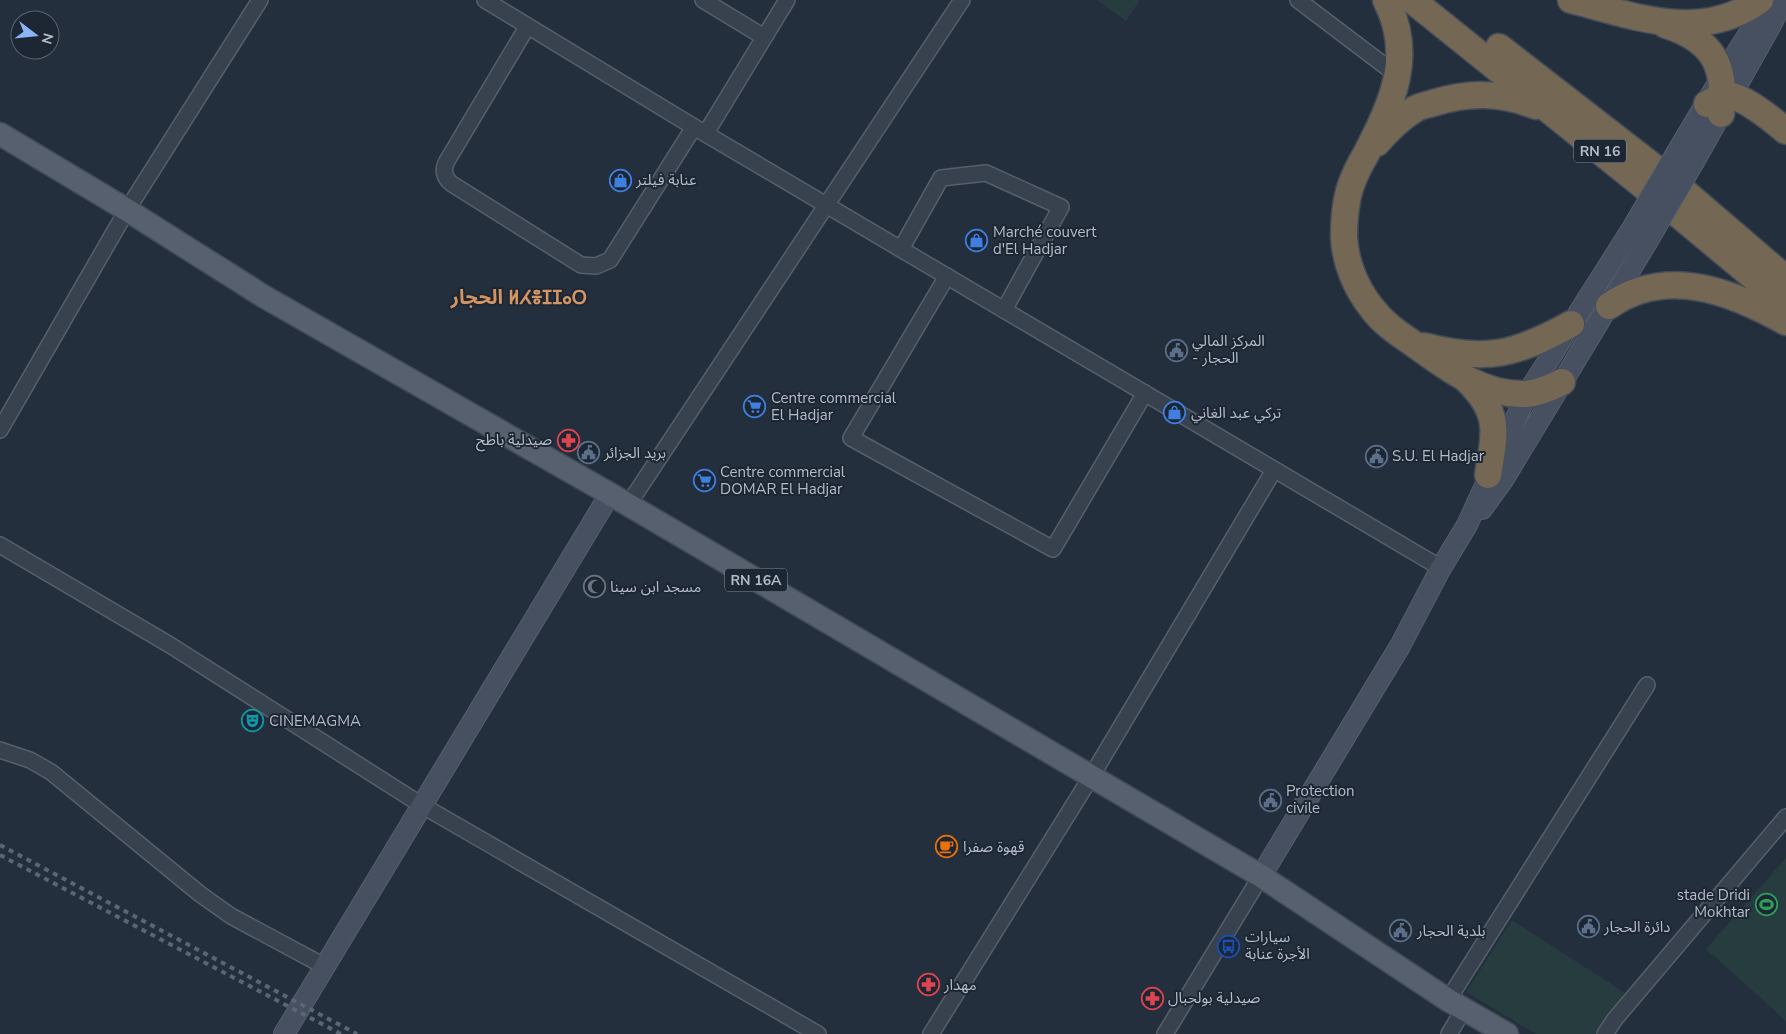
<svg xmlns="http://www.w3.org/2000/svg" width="1786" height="1034" font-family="'Nunito Sans','Noto Sans Arabic','Noto Sans Tifinagh',sans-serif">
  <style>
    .green { fill: #263c3f }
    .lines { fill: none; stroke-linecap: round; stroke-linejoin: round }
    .street-casing { stroke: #565f6c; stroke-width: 18 }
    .secondary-casing { stroke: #565f6c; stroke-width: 22 }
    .primary-casing { stroke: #414a57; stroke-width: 25 }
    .highway-casing { stroke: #434c59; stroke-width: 29 }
    .street { stroke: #38414e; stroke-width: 15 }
    .secondary { stroke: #465061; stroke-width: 20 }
    .primary { stroke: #56606e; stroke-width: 22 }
    .highway { stroke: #746855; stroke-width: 26 }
    .rail { stroke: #5a6575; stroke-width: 4; stroke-dasharray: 5 5; stroke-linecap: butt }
    .secondary-bridge-casing { stroke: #565f6c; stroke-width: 22; stroke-linecap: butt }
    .secondary-bridge { stroke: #465061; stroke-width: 20 }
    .labels { text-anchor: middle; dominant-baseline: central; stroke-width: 4; stroke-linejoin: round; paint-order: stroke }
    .shield { fill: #1d2633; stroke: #878f9c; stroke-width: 1 }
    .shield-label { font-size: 14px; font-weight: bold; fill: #b4bcc9 }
    .poi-label { font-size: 15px; fill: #b4bcc9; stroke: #1d2633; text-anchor: start }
    .district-label { font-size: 20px; font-weight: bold; fill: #d59563; stroke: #1d2633 }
  </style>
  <rect width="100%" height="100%" fill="#242f3e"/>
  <g class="green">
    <path d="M 1097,0 L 1140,0 L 1126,21 Z"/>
    <path d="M 1786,858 L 1786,1021 L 1706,949 Z"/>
    <path d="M 1512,920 L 1625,993 L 1595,1034 L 1536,1034 L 1466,992 Z"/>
  </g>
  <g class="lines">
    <defs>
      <g id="street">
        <path d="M 485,0 L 694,127 L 1441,568"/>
        <path d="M 703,0 L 764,37"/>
        <path d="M 1298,0 L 1397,75"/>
        <path d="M 527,27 L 447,161 C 442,170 444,178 452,184 L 581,265 L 596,266 L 610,260 L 694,127"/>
        <path d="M 706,133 L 787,0"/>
        <path d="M 901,249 L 941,178 L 986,173 L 1061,207 L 1004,310"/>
        <path d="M 947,276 L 851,438 L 1053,549 L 1145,393"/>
        <path d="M 0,430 L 127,210 L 260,0"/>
        <path d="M 628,505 L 962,0"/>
        <path d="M 0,545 L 170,645 L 423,806 L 818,1034"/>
        <path d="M 0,750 L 30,760 L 51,772 L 200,894 L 231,916 L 324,966"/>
        <path d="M 1448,1000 L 1647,685"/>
        <path d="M 931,1034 L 1091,777 L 1274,470"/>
        <path d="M 1165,1034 L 1261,876"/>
        <path d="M 1449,1034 L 1464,1009"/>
        <path d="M 1605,1034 L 1615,1019 L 1786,817"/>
      </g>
      <g id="secondary">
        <path d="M 1677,152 L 1722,76 L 1770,0"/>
        <path d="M 1695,160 L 1772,23 L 1783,0"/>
        <path d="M 1482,509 L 1503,480 L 1646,244"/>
        <path d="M 1261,876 L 1400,646 L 1441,568 L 1467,525 L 1527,394 L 1630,232"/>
        <path d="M 284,1034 L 610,494"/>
      </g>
      <path id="primary" d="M 0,134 L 127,210 L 263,296 L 610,494 L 1261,876 L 1448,1000 L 1507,1034"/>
      <g id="highway">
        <path d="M 1386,0 C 1415,56 1392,103 1366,154 C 1360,164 1355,174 1351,185 C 1345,202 1344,220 1344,237 C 1345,262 1356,288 1371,307 C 1382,322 1396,332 1411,342 C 1445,366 1481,396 1526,394 C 1539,393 1550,388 1562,382"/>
        <path d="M 1412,0 L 1661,200 L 1786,304"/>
        <path d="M 1571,0 C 1634,16 1701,43 1760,0"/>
        <path d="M 1666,25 C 1713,40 1727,66 1721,114"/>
        <path d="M 1499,47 L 1673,182 L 1786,279"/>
        <path d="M 1707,104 C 1713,101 1719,96 1725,95 C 1740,93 1774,121 1786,131"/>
        <path d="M 1377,143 C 1388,130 1400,118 1415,109 C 1420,106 1427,105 1433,103 C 1470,92 1500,92 1536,106"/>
        <path d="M 1609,306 C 1666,266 1731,291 1786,322"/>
        <path d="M 1424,346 C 1486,362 1515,355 1571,324"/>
        <path d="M 1467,380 C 1501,413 1495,432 1488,475"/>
      </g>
    </defs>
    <use href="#street" class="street-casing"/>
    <use href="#secondary" class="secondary-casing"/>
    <use href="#primary" class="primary-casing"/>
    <use href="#highway" class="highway-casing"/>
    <use href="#street" class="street"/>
    <use href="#secondary" class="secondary"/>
    <use href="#primary" class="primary"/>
    <use href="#highway" class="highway"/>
    <g class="rail">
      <path d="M 0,845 L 357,1034"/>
      <path d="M 0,855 L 341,1034"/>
    </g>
    <defs>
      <g id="secondary-bridge">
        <path d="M 1630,232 L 1677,152"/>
        <path d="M 1646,244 L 1695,160"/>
      </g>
    </defs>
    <use href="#secondary-bridge" class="secondary-bridge-casing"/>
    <use href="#secondary-bridge" class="secondary-bridge"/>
  </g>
  <defs>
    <symbol id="shop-ring" viewBox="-11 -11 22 22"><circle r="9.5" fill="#1d2633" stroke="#3f7fe0" stroke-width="1.5"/><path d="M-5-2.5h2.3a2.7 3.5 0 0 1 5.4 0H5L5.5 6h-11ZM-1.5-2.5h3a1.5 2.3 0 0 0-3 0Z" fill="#3f7fe0"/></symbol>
    <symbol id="civic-ring" viewBox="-11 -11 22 22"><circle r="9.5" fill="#1d2633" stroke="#5c6f8a" stroke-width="1.5"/><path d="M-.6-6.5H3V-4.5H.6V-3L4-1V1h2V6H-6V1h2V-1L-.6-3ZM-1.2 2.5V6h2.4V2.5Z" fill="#5c6f8a"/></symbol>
    <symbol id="supermarket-ring" viewBox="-11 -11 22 22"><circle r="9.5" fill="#1d2633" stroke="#3f7fe0" stroke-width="1.5"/><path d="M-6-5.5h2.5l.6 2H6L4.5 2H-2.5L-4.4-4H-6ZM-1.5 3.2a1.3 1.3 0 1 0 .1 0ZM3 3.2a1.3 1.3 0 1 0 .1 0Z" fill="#3f7fe0"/></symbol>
    <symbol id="pharmacy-ring" viewBox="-11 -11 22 22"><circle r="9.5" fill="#1d2633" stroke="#e0444e" stroke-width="1.5"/><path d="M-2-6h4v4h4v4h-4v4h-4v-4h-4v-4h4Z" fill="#e0444e"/></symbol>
    <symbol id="mosque-ring" viewBox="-11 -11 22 22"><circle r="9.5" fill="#1d2633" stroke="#6b7280" stroke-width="1.5"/><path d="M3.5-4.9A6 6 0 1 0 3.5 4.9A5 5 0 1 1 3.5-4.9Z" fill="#6b7280"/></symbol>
    <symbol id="theatre-ring" viewBox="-11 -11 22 22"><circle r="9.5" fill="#1d2633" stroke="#0f9aa8" stroke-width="1.5"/><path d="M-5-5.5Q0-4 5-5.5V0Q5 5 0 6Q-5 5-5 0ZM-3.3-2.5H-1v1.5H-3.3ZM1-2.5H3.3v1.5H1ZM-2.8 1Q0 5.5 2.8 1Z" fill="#0f9aa8"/></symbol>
    <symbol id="cafe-ring" viewBox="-11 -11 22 22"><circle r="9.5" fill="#1d2633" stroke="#e8710a" stroke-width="1.5"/><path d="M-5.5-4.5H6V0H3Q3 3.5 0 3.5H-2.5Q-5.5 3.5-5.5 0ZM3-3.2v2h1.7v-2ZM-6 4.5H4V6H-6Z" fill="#e8710a"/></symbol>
    <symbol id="stadium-ring" viewBox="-11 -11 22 22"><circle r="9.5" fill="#1d2633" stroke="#2e9e5b" stroke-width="1.5"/><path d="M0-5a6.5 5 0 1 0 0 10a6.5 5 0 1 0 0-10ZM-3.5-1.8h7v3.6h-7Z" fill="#2e9e5b"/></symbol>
    <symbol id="bus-ring" viewBox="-11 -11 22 22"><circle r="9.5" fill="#1d2633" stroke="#1a4fb4" stroke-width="1.5"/><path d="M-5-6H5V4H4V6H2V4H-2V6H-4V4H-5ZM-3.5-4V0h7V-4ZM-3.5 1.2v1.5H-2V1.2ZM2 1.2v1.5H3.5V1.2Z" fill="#1a4fb4"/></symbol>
  </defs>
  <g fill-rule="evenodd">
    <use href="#shop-ring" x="608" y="168" width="25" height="25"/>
    <use href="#shop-ring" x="964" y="228" width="25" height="25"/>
    <use href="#civic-ring" x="1164" y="338" width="25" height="25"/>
    <use href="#supermarket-ring" x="742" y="394" width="25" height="25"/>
    <use href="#shop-ring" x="1162" y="400" width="25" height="25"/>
    <use href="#pharmacy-ring" x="556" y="428" width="25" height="25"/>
    <use href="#civic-ring" x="576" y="440" width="25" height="25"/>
    <use href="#civic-ring" x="1364" y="444" width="25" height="25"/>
    <use href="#supermarket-ring" x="692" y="468" width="25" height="25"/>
    <use href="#mosque-ring" x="582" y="574" width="25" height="25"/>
    <use href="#theatre-ring" x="240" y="708" width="25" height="25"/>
    <use href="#civic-ring" x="1258" y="788" width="25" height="25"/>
    <use href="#cafe-ring" x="934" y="834" width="25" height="25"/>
    <use href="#stadium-ring" x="1754" y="892" width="25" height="25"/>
    <use href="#civic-ring" x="1576" y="914" width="25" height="25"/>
    <use href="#civic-ring" x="1388" y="918" width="25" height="25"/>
    <use href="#bus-ring" x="1216" y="934" width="25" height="25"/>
    <use href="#pharmacy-ring" x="916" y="972" width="25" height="25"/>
    <use href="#pharmacy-ring" x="1140" y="986" width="25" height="25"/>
  </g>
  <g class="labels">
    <g class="shield">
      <rect x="1574" y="139.5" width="52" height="23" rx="4"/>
      <rect x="725" y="568.5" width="62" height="23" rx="4"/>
    </g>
    <g class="shield-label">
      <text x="1600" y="151">RN 16</text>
      <text x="756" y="580">RN 16A</text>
    </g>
    <g class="poi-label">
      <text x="636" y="180">عنابة فيلتر</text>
      <text x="993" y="232">Marché couvert<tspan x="993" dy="17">d'El Hadjar</tspan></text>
      <text x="1192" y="341">المركز المالي<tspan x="1192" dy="17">- الحجار</tspan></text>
      <text x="771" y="398">Centre commercial<tspan x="771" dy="17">El Hadjar</tspan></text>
      <text x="1191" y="413">تركي عبد الغاني</text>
      <text x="552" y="440" text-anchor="end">صيدلية باطح</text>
      <text x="604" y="453">بريد الجزائر</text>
      <text x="1392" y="456">S.U. El Hadjar</text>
      <text x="720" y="472">Centre commercial<tspan x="720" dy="17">DOMAR El Hadjar</tspan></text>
      <text x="610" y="587">مسجد ابن سينا</text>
      <text x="269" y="721">CINEMAGMA</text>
      <text x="1286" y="791">Protection<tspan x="1286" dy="17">civile</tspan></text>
      <text x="963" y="847">قهوة صفرا</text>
      <text x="1750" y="895" text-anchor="end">stade Dridi<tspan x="1750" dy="17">Mokhtar</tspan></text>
      <text x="1604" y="927">دائرة الحجار</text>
      <text x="1417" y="931">بلدية الحجار</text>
      <text x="1245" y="937">سيارات<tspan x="1245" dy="17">الأجرة عنابة</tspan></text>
      <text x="944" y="985">مهدار</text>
      <text x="1168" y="998">صيدلية بولحبال</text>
    </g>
    <g class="district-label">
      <text x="519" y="297">الحجار ⵍⵃⴻⵊⵊⴰⵔ</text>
    </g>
  </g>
  <g transform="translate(35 35) rotate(106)"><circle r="24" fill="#1d2633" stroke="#59626f"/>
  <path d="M0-4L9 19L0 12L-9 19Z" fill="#8ab4f8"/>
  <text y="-8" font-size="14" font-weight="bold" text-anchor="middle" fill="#b4bcc9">N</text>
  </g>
</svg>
